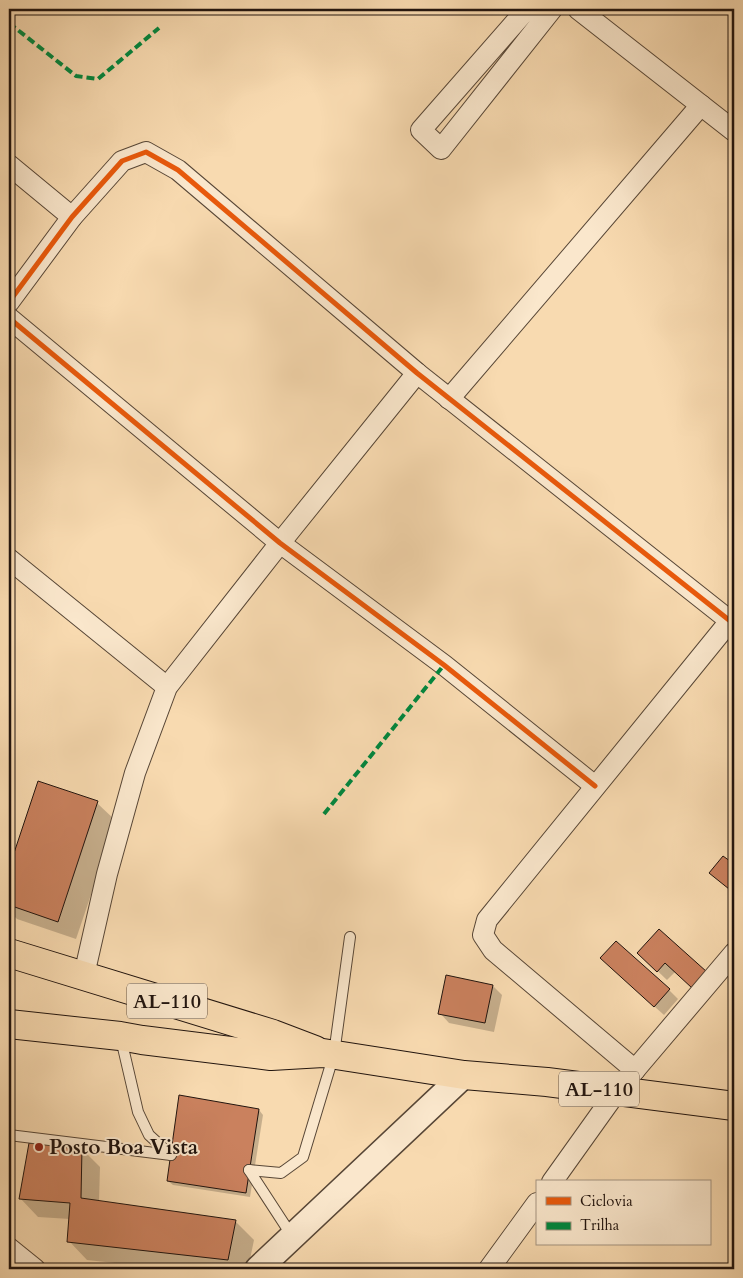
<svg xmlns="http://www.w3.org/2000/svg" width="743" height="1278" font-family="Cardo,serif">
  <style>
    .shadow { fill: #0003 }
    .building { fill: #ca815e; stroke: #21140e }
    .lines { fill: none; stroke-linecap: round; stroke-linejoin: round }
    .service-casing { stroke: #574636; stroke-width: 12 }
    .minor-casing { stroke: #574636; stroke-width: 22 }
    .tertiary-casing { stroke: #574636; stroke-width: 28 }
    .trunk-casing { stroke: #21140e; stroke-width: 30 }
    .service { stroke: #fae7cc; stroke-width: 10 }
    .minor { stroke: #fae7cc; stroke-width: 20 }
    .tertiary { stroke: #fae7cc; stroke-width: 25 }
    .trunk { stroke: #f8dab0; stroke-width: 28 }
    .quiet { stroke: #00873e; stroke-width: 4; stroke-dasharray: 8 4; stroke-linecap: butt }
    .cycleway-casing { stroke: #fae7cc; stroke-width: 8 }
    .cycleway { stroke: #e8590c; stroke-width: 5 }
    .poi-dot { fill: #8f2418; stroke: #fae7cc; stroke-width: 2 }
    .labels { text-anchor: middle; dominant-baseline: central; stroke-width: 4; stroke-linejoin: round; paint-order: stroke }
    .shield { fill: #fae7cc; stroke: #625347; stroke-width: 1 }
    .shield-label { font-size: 20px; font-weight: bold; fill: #21140e }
    .poi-label { font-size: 21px; font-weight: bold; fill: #21140e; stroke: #fae7cc; text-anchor: start }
  </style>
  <rect width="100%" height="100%" fill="#f8dab0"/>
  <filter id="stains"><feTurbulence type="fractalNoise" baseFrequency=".004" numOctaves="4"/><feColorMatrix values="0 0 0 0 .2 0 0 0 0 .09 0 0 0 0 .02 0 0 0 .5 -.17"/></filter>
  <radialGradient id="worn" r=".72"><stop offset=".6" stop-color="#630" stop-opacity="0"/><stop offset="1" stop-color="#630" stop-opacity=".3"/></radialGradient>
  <g class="shadow">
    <path d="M 39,783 L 97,803 L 116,821 L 76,939 L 17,919 L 9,911 L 9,872 Z"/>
    <path d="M 659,931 L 675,972 L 667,980 L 648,962 Z"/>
    <path d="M 611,968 L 669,990 L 678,999 L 664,1015 Z"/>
    <path d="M 493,986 L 502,995 L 494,1032 L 449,1023 L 440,1013 Z"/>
    <path d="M 259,1110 L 263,1115 L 250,1197 L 173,1185 L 168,1181 Z"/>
    <path d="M 82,1149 L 100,1167 L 99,1202 L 236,1222 L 254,1240 L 248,1269 L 170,1269 L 87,1260 L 69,1241 L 70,1219 L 38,1217 L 20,1198 Z"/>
  </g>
  <g class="building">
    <path d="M 38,781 L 98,801 L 58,922 L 9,905 L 9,868 Z"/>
    <path d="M 723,856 L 734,864 L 734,893 L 709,873 Z"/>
    <path d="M 659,929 L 707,972 L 692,988 L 665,963 L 657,972 L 637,953 Z"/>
    <path d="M 616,941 L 670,989 L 654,1007 L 600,958 Z"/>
    <path d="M 446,975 L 493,985 L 485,1023 L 438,1014 Z"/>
    <path d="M 179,1095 L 259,1109 L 246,1193 L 167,1181 Z"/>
    <path d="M 29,1143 L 82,1147 L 81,1198 L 236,1220 L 228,1260 L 67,1242 L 70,1203 L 19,1199 Z"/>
  </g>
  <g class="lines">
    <defs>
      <g id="service">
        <path d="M 121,1039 L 138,1112 L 149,1135 L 171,1155"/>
        <path d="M 9,1135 L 171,1155"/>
        <path d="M 249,1170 L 281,1173 L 303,1157 L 334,1054 L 350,937"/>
        <path d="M 249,1170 L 292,1236"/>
      </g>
      <g id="minor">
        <path d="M 527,9 L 421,130 L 441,149 L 552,9"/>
        <path d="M 578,9 L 734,131"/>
        <path d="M 9,165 L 72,217"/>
        <path d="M 9,302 L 72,217 L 122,161 L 146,152 L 178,170 L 417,373 L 734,624"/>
        <path d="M 9,318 L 280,543 L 444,665 L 595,786"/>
        <path d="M 449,399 L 701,105"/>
        <path d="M 9,559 L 167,687"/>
        <path d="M 84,975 L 107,874 L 135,773 L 167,687 L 280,543 L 417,373"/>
        <path d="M 635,1070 L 493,950 L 483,935 L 487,920 L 730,621"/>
        <path d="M 552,1182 L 617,1091 L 734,953"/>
        <path d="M 9,1248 L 35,1269"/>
        <path d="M 489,1269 L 537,1203"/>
      </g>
      <path id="tertiary" d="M 258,1269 L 464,1075"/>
      <g id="trunk">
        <path d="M 9,953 L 273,1034 L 315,1050"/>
        <path d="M 9,1024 L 120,1036 L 142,1040 L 271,1056 L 323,1053 L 464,1075 L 547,1082 L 734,1106"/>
      </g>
    </defs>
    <use href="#service" class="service-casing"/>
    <use href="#minor" class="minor-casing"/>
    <use href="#tertiary" class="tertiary-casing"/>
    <use href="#trunk" class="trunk-casing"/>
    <use href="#service" class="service"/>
    <use href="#minor" class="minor"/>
    <use href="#tertiary" class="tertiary"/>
    <use href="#trunk" class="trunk"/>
    <g class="quiet">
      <path d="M 9,23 L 76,76 L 98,79 L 159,28"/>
      <path d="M 324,814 L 444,665"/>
    </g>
    <defs>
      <g id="cycleway">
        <path d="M 9,302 L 72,217 L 122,161 L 146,152 L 178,170 L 417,373 L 734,624"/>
        <path d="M 9,318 L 280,543 L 444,665 L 595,786"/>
      </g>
    </defs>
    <use href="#cycleway" class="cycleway-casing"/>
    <use href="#cycleway" class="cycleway"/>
  </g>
  <circle class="poi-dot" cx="39" cy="1147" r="5"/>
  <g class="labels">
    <g class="shield">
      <rect x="127" y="983.5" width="80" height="35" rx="4"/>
      <rect x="559" y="1071.5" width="80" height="35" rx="4"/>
    </g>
    <g class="shield-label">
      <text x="167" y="1001">AL-110</text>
      <text x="599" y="1089">AL-110</text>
    </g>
    <g class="poi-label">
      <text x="49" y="1147">Posto Boa Vista</text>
    </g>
  </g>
  <rect width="743" height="1278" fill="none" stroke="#f8dab0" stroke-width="30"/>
  <rect x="10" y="10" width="723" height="1258" fill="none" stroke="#21140e" stroke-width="2.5"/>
  <rect x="15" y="15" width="713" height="1248" fill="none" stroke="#21140e"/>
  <rect x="536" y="1180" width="175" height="65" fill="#fae7cc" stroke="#a39380"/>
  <rect x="546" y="1197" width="25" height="8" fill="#e8590c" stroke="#a39380"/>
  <text x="580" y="1206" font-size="15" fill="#21140e">Ciclovia</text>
  <rect x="546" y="1222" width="25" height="8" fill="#00873e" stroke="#a39380"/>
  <text x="580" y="1230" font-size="15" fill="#21140e">Trilha</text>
  <rect width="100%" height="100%" filter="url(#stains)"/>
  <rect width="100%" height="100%" fill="url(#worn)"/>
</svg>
